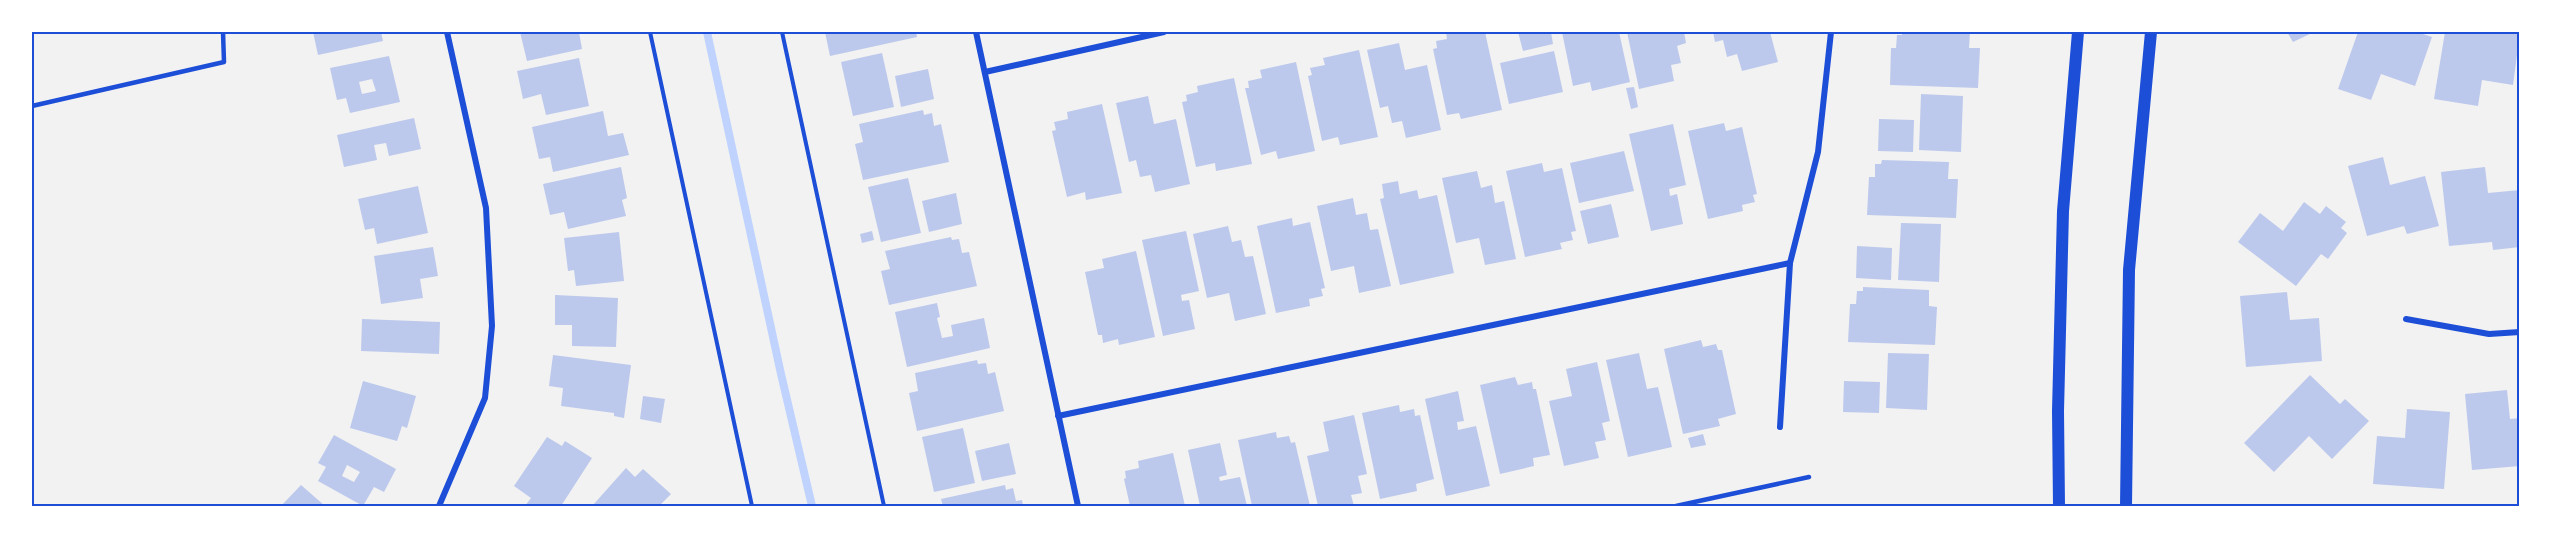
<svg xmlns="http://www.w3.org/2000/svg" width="2551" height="538" font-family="'Libre Baskerville',serif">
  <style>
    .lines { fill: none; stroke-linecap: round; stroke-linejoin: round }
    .stream { stroke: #bfd3fe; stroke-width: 8 }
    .building { fill: #bdc9ec; fill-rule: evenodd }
    .path { stroke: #1d4ed8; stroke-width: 4 }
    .service { stroke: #1d4ed8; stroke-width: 4.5 }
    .minor { stroke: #1d4ed8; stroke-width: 6 }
    .secondary { stroke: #1d4ed8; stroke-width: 12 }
    .neatline { fill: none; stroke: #1d4ed8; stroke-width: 2 }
  </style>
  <rect width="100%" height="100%" fill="#f2f2f2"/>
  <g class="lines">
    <path class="stream" d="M 707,32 L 781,374 L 812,506"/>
  </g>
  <g class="building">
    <path d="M 313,32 L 381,32 L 383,41 L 318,55 Z"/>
    <path d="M 520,32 L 579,32 L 582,49 L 527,61 Z"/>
    <path d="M 825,32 L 916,32 L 917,37 L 830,56 Z"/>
    <path d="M 1446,32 L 1485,32 L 1502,110 L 1461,119 L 1459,113 L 1447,115 L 1433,49 L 1437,48 L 1436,41 L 1447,39 Z"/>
    <path d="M 1518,32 L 1551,32 L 1553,44 L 1523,51 Z"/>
    <path d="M 1562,32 L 1619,32 L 1630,82 L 1592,91 L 1590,82 L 1573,86 Z"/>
    <path d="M 1627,32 L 1684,32 L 1686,43 L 1677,46 L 1681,63 L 1671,65 L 1674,81 L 1639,89 Z"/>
    <path d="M 1713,32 L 1770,32 L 1778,62 L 1742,71 L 1737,54 L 1727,57 L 1723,40 L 1715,42 Z"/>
    <path d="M 1902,32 L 1970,32 L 1969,48 L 1980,48 L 1978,88 L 1890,85 L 1891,48 L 1896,48 L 1897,35 L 1902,35 Z"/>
    <path d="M 2287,32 L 2314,32 L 2293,42 Z"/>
    <path d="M 2358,32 L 2417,32 L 2432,37 L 2415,86 L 2381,74 L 2371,100 L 2338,89 Z"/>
    <path d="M 2445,32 L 2520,32 L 2513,85 L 2482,80 L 2478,106 L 2434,99 Z"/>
    <path d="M 1399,43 L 1405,70 L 1427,65 L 1441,130 L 1406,138 L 1402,121 L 1392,123 L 1388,106 L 1380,108 L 1367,50 Z"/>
    <path d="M 1359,50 L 1378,137 L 1340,145 L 1338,137 L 1322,141 L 1308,76 L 1312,75 L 1310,68 L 1325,65 L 1323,58 Z"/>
    <path d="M 1554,51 L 1563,92 L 1509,104 L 1500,63 Z"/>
    <path d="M 882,53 L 894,107 L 853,116 L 841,62 Z"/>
    <path d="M 389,56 L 400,102 L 350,113 L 346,98 L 337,100 L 330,68 ZM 372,79 L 376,91 L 362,94 L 359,82 Z"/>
    <path d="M 579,58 L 589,106 L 546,115 L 541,94 L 523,99 L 517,71 Z"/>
    <path d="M 1296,62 L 1315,151 L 1278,159 L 1276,151 L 1261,155 L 1245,88 L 1249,88 L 1248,81 L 1262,78 L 1260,70 Z"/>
    <path d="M 928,69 L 934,99 L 901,107 L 895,76 Z"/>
    <path d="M 1234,78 L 1252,164 L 1216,171 L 1215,163 L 1196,167 L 1182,102 L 1187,101 L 1186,95 L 1198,92 L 1197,86 Z"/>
    <path d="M 1634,87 L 1638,107 L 1631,109 L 1626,88 Z"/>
    <path d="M 1921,94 L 1963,96 L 1961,152 L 1919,150 Z"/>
    <path d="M 1148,96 L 1154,124 L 1176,119 L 1190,184 L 1155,192 L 1151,175 L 1140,177 L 1136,160 L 1129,162 L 1116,103 Z"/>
    <path d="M 1102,104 L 1122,193 L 1086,200 L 1085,192 L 1067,197 L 1052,131 L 1056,130 L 1054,122 L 1068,119 L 1067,112 Z"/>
    <path d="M 923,110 L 924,115 L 932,113 L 934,126 L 941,124 L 949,162 L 863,180 L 855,144 L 863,142 L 859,124 Z"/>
    <path d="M 603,111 L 608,136 L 623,133 L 629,155 L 553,172 L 550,157 L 539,159 L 532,127 Z"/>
    <path d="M 414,118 L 421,149 L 389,156 L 386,143 L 374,145 L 377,160 L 344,167 L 337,135 Z"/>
    <path d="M 1879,119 L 1914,120 L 1913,152 L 1878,151 Z"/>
    <path d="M 1724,123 L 1726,131 L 1742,127 L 1757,194 L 1753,195 L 1755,202 L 1742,205 L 1743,211 L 1708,219 L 1688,131 Z"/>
    <path d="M 1673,124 L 1686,185 L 1669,189 L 1670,196 L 1677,194 L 1683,224 L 1651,231 L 1629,134 Z"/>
    <path d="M 1624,151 L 1634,191 L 1579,203 L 1570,163 Z"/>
    <path d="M 2383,157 L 2390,185 L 2425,176 L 2439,226 L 2407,234 L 2404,226 L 2367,236 L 2348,166 Z"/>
    <path d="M 1882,160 L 1949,162 L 1948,179 L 1958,179 L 1956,218 L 1867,215 L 1869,177 L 1875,177 L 1875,164 L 1881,164 Z"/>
    <path d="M 1542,163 L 1544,172 L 1562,168 L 1576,231 L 1571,232 L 1573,240 L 1560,243 L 1562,249 L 1525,257 L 1506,171 Z"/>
    <path d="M 621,167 L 627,198 L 622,200 L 626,216 L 568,229 L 564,212 L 550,215 L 543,184 Z"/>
    <path d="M 2485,167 L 2488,193 L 2520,190 L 2520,247 L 2493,250 L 2492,242 L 2449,246 L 2441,172 Z"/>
    <path d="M 1477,171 L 1481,188 L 1492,185 L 1495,203 L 1504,201 L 1516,259 L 1485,265 L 1479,238 L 1456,243 L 1442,178 Z"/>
    <path d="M 908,178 L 921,233 L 881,242 L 868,187 Z"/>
    <path d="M 1398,181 L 1400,194 L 1417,190 L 1419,199 L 1437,195 L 1454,273 L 1400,285 L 1380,199 L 1384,198 L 1382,184 Z"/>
    <path d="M 418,186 L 428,233 L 377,244 L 374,228 L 365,230 L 358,199 Z"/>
    <path d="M 956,193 L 962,224 L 929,232 L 922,201 Z"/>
    <path d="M 1353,198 L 1356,215 L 1367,213 L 1370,230 L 1378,229 L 1391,286 L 1359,293 L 1354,266 L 1331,271 L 1317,206 Z"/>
    <path d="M 2304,202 L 2320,214 L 2326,206 L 2346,222 L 2341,228 L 2347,233 L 2328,259 L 2321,254 L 2296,286 L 2238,242 L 2260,213 L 2283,231 Z"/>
    <path d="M 1611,204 L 1619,237 L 1588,244 L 1580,211 Z"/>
    <path d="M 1292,218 L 1293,226 L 1310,222 L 1325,288 L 1321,289 L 1323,296 L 1309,299 L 1310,306 L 1276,313 L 1257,226 Z"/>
    <path d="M 1901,223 L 1941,224 L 1939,282 L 1898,280 Z"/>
    <path d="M 1228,226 L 1232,242 L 1241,240 L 1245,257 L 1253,256 L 1266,314 L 1235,321 L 1229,293 L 1207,298 L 1193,234 Z"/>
    <path d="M 872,231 L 874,240 L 862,243 L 860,234 Z"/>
    <path d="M 1186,231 L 1199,291 L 1181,295 L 1182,301 L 1189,300 L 1195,329 L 1163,336 L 1142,240 Z"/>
    <path d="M 619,232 L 624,281 L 576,286 L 574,270 L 568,271 L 564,238 Z"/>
    <path d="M 951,237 L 952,240 L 959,239 L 962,253 L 969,252 L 977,286 L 889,305 L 881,271 L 890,269 L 885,251 Z"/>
    <path d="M 1857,246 L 1892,248 L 1891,280 L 1856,278 Z"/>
    <path d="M 433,247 L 438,276 L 420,279 L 423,298 L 381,304 L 374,256 Z"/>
    <path d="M 1136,251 L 1155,337 L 1119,345 L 1118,339 L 1103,343 L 1102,335 L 1098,335 L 1085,272 L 1104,268 L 1102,259 Z"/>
    <path d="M 1863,287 L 1929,290 L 1929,306 L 1937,307 L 1935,345 L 1848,342 L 1850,304 L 1856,304 L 1857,291 L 1863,291 Z"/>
    <path d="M 2287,292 L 2290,320 L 2319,318 L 2322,361 L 2246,367 L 2240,296 Z"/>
    <path d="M 555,295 L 618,298 L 616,347 L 572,346 L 572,325 L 555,325 Z"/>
    <path d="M 937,303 L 940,317 L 937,318 L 942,338 L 953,336 L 951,325 L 984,318 L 990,348 L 907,367 L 895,312 Z"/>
    <path d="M 362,319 L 440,322 L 439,354 L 361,351 Z"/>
    <path d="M 1701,340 L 1703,347 L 1716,344 L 1718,350 L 1722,350 L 1736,414 L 1718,419 L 1720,426 L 1683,434 L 1664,349 Z"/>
    <path d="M 1639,353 L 1647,389 L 1658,387 L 1672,447 L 1628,457 L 1606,360 Z"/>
    <path d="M 1888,353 L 1929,354 L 1927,410 L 1886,408 Z"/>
    <path d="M 553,355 L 631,365 L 624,418 L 614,416 L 614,413 L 561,406 L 563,388 L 549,386 Z"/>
    <path d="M 977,360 L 978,364 L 986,363 L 988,374 L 995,372 L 1004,411 L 917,431 L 909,393 L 918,391 L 915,373 Z"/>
    <path d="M 1597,362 L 1610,421 L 1602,423 L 1606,440 L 1595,442 L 1599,458 L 1564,466 L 1549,401 L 1572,396 L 1566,369 Z"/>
    <path d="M 2310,375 L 2340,404 L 2345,399 L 2369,421 L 2332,459 L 2309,436 L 2274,472 L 2244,443 Z"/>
    <path d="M 1515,377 L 1518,385 L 1532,382 L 1533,389 L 1536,389 L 1550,455 L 1533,458 L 1534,466 L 1500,474 L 1480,385 Z"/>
    <path d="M 363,381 L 416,396 L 407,428 L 402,426 L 397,441 L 350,428 Z"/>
    <path d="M 1844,381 L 1880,382 L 1879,413 L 1843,412 Z"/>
    <path d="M 2507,390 L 2510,419 L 2520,418 L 2520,466 L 2472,470 L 2465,394 Z"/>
    <path d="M 1458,391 L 1464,421 L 1457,422 L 1458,430 L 1476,426 L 1490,486 L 1446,496 L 1425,399 Z"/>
    <path d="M 643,396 L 665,399 L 661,423 L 640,419 Z"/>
    <path d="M 1399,405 L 1400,412 L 1414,409 L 1415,416 L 1420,415 L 1434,479 L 1416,484 L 1417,491 L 1380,499 L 1362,413 Z"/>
    <path d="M 2407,409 L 2450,412 L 2444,489 L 2373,484 L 2377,436 L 2405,438 Z"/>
    <path d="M 1354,415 L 1367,474 L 1358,476 L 1362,493 L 1351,495 L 1354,506 L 1318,506 L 1307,456 L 1329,451 L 1323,422 Z"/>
    <path d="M 963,428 L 975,483 L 934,492 L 922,437 Z"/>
    <path d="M 1276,432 L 1277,438 L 1289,436 L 1291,443 L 1295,442 L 1310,506 L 1252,506 L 1238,440 Z"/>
    <path d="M 1703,434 L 1706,445 L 1691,448 L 1688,438 Z"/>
    <path d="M 334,435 L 396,469 L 384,492 L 374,487 L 363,506 L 318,481 L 326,467 L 318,463 ZM 347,465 L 360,472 L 354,482 L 342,476 Z"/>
    <path d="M 547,437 L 562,446 L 565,441 L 592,458 L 561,506 L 525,506 L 531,498 L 514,486 Z"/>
    <path d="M 1009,443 L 1016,474 L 982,481 L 975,451 Z"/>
    <path d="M 1220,443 L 1227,475 L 1219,477 L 1220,481 L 1240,477 L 1247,506 L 1200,506 L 1188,450 Z"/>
    <path d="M 1173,453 L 1185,506 L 1130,506 L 1124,479 L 1126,478 L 1125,471 L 1139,468 L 1138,461 Z"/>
    <path d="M 626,468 L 635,477 L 643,469 L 671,494 L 659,506 L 594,506 L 593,505 Z"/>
    <path d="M 301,485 L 325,506 L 281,506 Z"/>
    <path d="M 1005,485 L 1006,490 L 1013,488 L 1016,501 L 1022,500 L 1023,506 L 943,506 L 941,499 Z"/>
  </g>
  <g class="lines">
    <g class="path">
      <path d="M 650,32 L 752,506"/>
      <path d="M 782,32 L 884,506"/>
    </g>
    <g class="service">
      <path d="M 32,106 L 224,62 L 223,32"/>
      <path d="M 1676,506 L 1809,477"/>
    </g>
    <g class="minor">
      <path d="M 976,32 L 1078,506"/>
      <path d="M 985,72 L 1164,32"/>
      <path d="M 2406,319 L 2489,334 L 2520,332"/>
      <path d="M 1058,416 L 1790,263"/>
      <path d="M 1780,427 L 1790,263 L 1818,152 L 1831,32"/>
      <path d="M 439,506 L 485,398 L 492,326 L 486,208 L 447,32"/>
    </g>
    <g class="secondary">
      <path d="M 2059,506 L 2058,411 L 2063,211 L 2078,32"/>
      <path d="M 2126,506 L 2129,270 L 2151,32"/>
    </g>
  </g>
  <rect width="2551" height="538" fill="none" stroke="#ffffff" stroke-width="66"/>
  <rect x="33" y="33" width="2485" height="472" class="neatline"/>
</svg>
